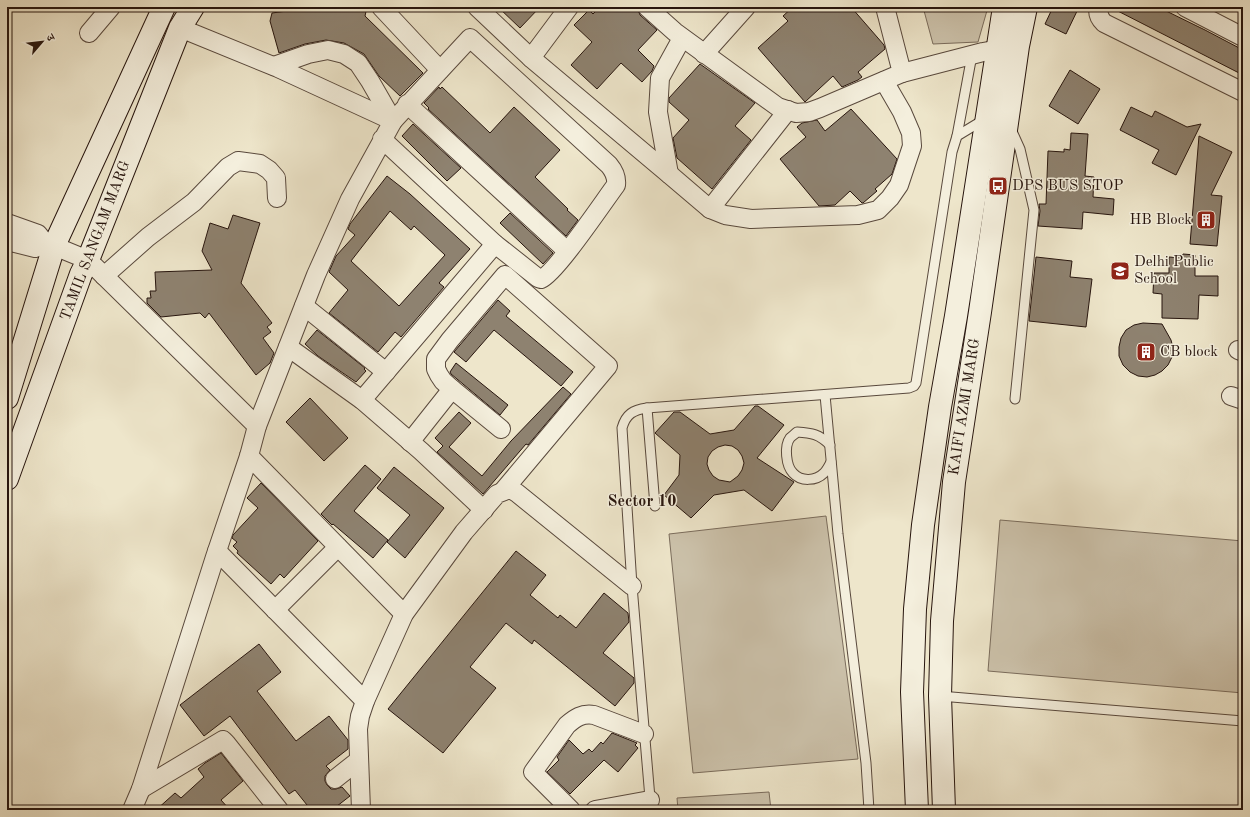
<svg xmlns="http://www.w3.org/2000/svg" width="1250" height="817" font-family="'Old Standard TT','Noto Serif Devanagari',serif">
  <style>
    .green { fill: #ccc2ab; stroke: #7a6c5c }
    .building { fill: #8e8270; stroke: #27150e; fill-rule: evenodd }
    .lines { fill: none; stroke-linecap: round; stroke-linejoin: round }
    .lane-casing { stroke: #59493d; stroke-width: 11 }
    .street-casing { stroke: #59493d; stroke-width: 20 }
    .secondary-casing { stroke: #27150e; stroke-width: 24 }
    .lane { stroke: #f4efdd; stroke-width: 9 }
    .street { stroke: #f4efdd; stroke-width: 18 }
    .secondary { stroke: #f4efdd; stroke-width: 22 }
    .labels { text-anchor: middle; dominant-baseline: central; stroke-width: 3; stroke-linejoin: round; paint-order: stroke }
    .poi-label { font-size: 15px; fill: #27150e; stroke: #f4efdd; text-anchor: start }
    .street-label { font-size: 15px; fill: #27150e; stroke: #f4efdd }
    .neighbourhood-label { font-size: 16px; font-weight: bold; fill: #27150e; stroke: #f4efdd }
  </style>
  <rect width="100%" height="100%" fill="#eee6cb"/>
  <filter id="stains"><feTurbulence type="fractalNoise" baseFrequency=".005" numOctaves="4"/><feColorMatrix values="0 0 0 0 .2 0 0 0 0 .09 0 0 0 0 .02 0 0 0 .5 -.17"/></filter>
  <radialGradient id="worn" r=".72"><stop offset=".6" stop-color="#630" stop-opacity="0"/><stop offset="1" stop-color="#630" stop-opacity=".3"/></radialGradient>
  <g class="green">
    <path d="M 923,7 L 988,7 L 978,42 L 933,44 Z"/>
    <path d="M 826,516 L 858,759 L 693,773 L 669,534 Z"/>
    <path d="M 1000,520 L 1243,541 L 1243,693 L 988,671 Z"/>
    <path d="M 769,792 L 771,810 L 678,810 L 677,798 Z"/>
  </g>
  <g class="building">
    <path d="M 317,7 L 367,7 L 365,16 L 423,73 L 400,96 L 379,76 L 364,54 L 344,43 L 326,40 L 305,44 L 279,53 L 270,21 L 272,13 Z"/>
    <path d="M 498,7 L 540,7 L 520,28 Z"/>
    <path d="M 600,7 L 637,7 L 640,15 L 657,30 L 638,50 L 654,66 L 652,71 L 642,82 L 621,63 L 597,89 L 571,65 L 592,42 L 574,25 L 589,10 L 593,14 Z"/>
    <path d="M 793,7 L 851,7 L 884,45 L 885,49 L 858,72 L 862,77 L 858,80 L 842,87 L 833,76 L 805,102 L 758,48 L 788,21 L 783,16 Z"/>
    <path d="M 1053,7 L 1079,7 L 1066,34 L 1045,24 Z"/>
    <path d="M 1110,7 L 1158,7 L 1205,30 L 1243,50 L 1243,75 Z"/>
    <path d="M 700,64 L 755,103 L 735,126 L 751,140 L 712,189 L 677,158 L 673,138 L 689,120 L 669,102 L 669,98 Z"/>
    <path d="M 1070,70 L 1100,89 L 1078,124 L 1049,106 Z"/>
    <path d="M 439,87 L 440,89 L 442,87 L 490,133 L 514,107 L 560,150 L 535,177 L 568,209 L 567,210 L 578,220 L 566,236 L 428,109 L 429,108 L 424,103 Z"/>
    <path d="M 1131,107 L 1152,117 L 1155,111 L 1187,127 L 1201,124 L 1176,175 L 1152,163 L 1159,150 L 1120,130 Z"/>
    <path d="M 851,109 L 897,159 L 892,174 L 875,189 L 877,191 L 863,203 L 862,203 L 850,191 L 835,205 L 819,206 L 780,159 L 806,137 L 797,127 L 802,123 L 817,120 L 825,131 Z"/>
    <path d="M 413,124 L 461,168 L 447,181 L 402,136 Z"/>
    <path d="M 1071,133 L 1088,134 L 1085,176 L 1094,177 L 1093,197 L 1114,199 L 1113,215 L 1083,212 L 1082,229 L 1038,226 L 1040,211 L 1039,204 L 1046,204 L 1048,151 L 1064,152 L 1064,149 L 1070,150 Z"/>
    <path d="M 1199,136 L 1232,152 L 1211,195 L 1222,196 L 1217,246 L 1190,244 Z"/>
    <path d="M 387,176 L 410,194 L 470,249 L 439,283 L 444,287 L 401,337 L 395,332 L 378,352 L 329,313 L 348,290 L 329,272 L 336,256 L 355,235 L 348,229 L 350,224 ZM 390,211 L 411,230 L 414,226 L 445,255 L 399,306 L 351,261 Z"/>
    <path d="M 510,213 L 553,253 L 543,264 L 500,223 Z"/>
    <path d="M 233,215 L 260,223 L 241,283 L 272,323 L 267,327 L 271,332 L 263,338 L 274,353 L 270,363 L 256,375 L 209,313 L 205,318 L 200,313 L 161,317 L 147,303 L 147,298 L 151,298 L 150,291 L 156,291 L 155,272 L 212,270 L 202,251 L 210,223 L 228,229 Z"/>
    <path d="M 1183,254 L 1195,255 L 1195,276 L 1218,276 L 1218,296 L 1199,295 L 1198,319 L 1162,318 L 1162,294 L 1153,293 L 1154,273 L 1169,273 L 1169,257 L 1181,258 Z"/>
    <path d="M 1036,257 L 1072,261 L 1070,277 L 1092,279 L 1086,327 L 1029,321 Z"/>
    <path d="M 498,300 L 510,311 L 506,316 L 573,372 L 561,386 L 494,330 L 466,362 L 454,352 Z"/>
    <path d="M 1143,323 L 1162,324 L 1171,340 L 1173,348 L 1172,357 L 1168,365 L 1162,371 L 1155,375 L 1147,377 L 1138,376 L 1130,372 L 1123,365 L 1119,356 L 1119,347 L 1121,338 L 1126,330 L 1134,325 Z"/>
    <path d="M 317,330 L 365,368 L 364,369 L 366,371 L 356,382 L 318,356 L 305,344 Z"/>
    <path d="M 456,363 L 508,405 L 500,415 L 451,374 L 450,372 Z"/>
    <path d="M 563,387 L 571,394 L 528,445 L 526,444 L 483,494 L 437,452 L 443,446 L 435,438 L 459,412 L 471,423 L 449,447 L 482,476 L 511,441 Z"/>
    <path d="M 310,398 L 348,438 L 324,461 L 286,422 Z"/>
    <path d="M 755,406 L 758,406 L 784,425 L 757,458 L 794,482 L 772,511 L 744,490 L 714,495 L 691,518 L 664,495 L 679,475 L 680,455 L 655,433 L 674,412 L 680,412 L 710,434 L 734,430 ZM 725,445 L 732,446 L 738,450 L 742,456 L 744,463 L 742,470 L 738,476 L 730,482 L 719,480 L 713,476 L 709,470 L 707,464 L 708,457 L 712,451 L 718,447 Z"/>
    <path d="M 365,465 L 381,479 L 354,511 L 388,540 L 373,558 L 333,524 L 332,525 L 321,514 Z"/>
    <path d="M 394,467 L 444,508 L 405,558 L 387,542 L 410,515 L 377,488 Z"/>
    <path d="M 261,483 L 318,541 L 284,578 L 280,574 L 271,584 L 237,553 L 238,551 L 233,546 L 237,542 L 232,538 L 233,535 L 258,508 L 247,498 Z"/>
    <path d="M 516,551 L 546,575 L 530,595 L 558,618 L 560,615 L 576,628 L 604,593 L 628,613 L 629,622 L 603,653 L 634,678 L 634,683 L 615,706 L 534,640 L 532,644 L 506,623 L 470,667 L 496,688 L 443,753 L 388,709 Z"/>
    <path d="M 259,644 L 281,672 L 257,691 L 296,741 L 329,716 L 348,740 L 348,749 L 326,766 L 330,770 L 325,776 L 325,781 L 327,785 L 331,789 L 336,789 L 342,787 L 350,796 L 332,810 L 311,810 L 295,790 L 289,794 L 230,716 L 204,736 L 180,705 Z"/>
    <path d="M 612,733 L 637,743 L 635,745 L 638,748 L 618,772 L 604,760 L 570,794 L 547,772 L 559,760 L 557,757 L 569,740 L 583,754 L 589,749 L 592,752 L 601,742 L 603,744 Z"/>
    <path d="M 221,753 L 243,781 L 221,800 L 230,810 L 156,810 L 175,793 L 181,798 L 204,777 L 198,769 L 205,763 Z"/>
  </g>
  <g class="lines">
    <defs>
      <g id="lane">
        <path d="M 1011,129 L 1020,149 L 1034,210 L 1015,399"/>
        <path d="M 957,136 L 972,55"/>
        <path d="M 825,395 L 838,534 L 866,763 L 869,810"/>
        <path d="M 647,408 L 655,506"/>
        <path d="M 830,445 C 819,434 812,433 797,432 C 795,434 792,436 790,438 C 784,446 786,466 793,473 C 801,482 816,481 824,473 C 827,470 829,466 831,462"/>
        <path d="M 940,696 L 1243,721"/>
        <path d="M 651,810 L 632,586 L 622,428 C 626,414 633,410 647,408 L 909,388 L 914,386 L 916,383 L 952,152 L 957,136 L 985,119"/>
      </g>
      <g id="street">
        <path d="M 381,7 L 440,70"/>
        <path d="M 477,7 L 531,58 L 669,174 L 710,209 L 725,215 L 751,219 L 858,215 L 878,210 L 890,198 L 899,185 L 912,146 L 911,133 L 902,112 L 884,81"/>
        <path d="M 647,7 L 675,32 L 778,107 L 796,113 L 809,112 L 820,108 L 902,73 L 885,7"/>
        <path d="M 1099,7 C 1097,13 1099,18 1104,23 L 1243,92"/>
        <path d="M 1185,7 L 1243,37"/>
        <path d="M 180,28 L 278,68 L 393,121"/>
        <path d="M 89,33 L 111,7"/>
        <path d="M 704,54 L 746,7"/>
        <path d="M 531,58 L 569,7"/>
        <path d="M 274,66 L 308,54 L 328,50 L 344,54 L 358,63 L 370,81 L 393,121"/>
        <path d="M 902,73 L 983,52 L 1010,47"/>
        <path d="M 407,104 L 567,251"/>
        <path d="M 669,174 L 658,112 L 660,78 L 682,38"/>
        <path d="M 710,209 L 788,110"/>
        <path d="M 7,223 L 38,234 L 46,244 L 54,246 L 88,260 L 257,426"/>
        <path d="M 7,241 L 35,248 L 46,244"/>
        <path d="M 104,276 L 148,237 L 194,202 L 228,167 L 238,161 L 260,164 L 269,170 L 276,178 L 277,198"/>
        <path d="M 304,306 L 386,372"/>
        <path d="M 288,347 L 362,400 L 421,451 L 484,510"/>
        <path d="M 1238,350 L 1243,352"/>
        <path d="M 452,389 L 443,381 L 439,375 L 436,369 L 436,359 L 450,340 L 505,275 L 608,366 L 503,491"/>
        <path d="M 1231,396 L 1243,400"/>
        <path d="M 362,400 L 495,244"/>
        <path d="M 410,442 L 452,389 L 501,429"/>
        <path d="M 249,456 L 404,614"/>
        <path d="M 217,551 L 365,701"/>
        <path d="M 275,610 L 338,547"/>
        <path d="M 335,779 L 359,760"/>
        <path d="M 141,789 L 223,740 L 226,743 L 279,810"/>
        <path d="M 132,810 L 141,789 L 215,557 L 249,456 L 257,426 L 316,275 L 350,199 L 393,121 L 470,38 L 609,165 C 614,171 617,177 616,185 C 604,201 555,274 541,279 L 538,278 L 495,244 L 382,139"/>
        <path d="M 361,810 L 358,729 L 360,716 L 365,701 L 404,614 L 464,532 L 497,494 L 507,490 L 512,490 L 517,493 L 632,586"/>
        <path d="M 571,810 L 533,772 L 567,725 C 575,718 582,713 594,715 L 644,734"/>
        <path d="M 595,810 L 650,800"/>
      </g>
      <g id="secondary">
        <path d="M 7,398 L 54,246 L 164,7"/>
        <path d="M 7,479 L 81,274 L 88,260 L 180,28 L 193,7"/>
        <path d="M 917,810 L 912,692 L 915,609 L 923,525 L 940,407 L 956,316 L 1004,7"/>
        <path d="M 944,810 L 940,696 L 942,621 L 954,482 L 980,312 L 1018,46 L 1026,7"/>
      </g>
    </defs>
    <use href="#lane" class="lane-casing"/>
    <use href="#street" class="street-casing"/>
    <use href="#secondary" class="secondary-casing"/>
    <use href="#lane" class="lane"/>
    <use href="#street" class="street"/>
    <use href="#secondary" class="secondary"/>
  </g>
  <defs>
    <symbol id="bus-square" viewBox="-11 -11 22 22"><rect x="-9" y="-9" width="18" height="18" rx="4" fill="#8f2418" stroke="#f4efdd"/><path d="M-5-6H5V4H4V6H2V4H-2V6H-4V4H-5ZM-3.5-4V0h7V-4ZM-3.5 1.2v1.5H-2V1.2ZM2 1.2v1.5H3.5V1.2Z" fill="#fff"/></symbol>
    <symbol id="building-square" viewBox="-11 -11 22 22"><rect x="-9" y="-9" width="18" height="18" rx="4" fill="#8f2418" stroke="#f4efdd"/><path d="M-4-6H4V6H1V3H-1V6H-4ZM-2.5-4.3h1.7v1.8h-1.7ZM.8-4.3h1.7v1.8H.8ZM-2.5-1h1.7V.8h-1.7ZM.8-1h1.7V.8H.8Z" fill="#fff"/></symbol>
    <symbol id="school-square" viewBox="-11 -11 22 22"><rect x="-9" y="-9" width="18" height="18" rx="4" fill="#8f2418" stroke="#f4efdd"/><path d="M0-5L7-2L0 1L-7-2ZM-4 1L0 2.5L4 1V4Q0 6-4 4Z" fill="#fff"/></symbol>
  </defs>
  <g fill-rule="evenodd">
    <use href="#bus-square" x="987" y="175" width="22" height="22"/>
    <use href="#building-square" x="1195" y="209" width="22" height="22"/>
    <use href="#school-square" x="1109" y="260" width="22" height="22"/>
    <use href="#building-square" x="1135" y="341" width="22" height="22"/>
  </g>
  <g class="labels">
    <g class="poi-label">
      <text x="1012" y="186">DPS BUS STOP</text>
      <text x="1192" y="220" text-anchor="end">HB Block</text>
      <text x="1134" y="262">Delhi Public<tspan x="1134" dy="17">School</tspan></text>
      <text x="1160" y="352">CB block</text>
    </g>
    <g class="street-label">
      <text transform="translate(96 241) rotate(-69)">TAMIL SANGAM MARG</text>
      <text transform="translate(965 407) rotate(-81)">KAIFI AZMI MARG</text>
    </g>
    <g class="neighbourhood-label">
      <text x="642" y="502">Sector 10</text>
    </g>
  </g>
  <rect width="1250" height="817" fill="none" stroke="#eee6cb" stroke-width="24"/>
  <rect x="8" y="8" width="1234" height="801" fill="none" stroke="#27150e" stroke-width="2"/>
  <rect x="12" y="12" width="1226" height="793" fill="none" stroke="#27150e"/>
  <g transform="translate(42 42) rotate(62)" stroke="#f4efdd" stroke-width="3" paint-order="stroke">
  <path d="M0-3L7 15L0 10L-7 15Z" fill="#27150e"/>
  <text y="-6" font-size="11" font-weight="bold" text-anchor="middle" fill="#27150e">उ</text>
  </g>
  <rect width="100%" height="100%" filter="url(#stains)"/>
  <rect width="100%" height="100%" fill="url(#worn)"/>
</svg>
